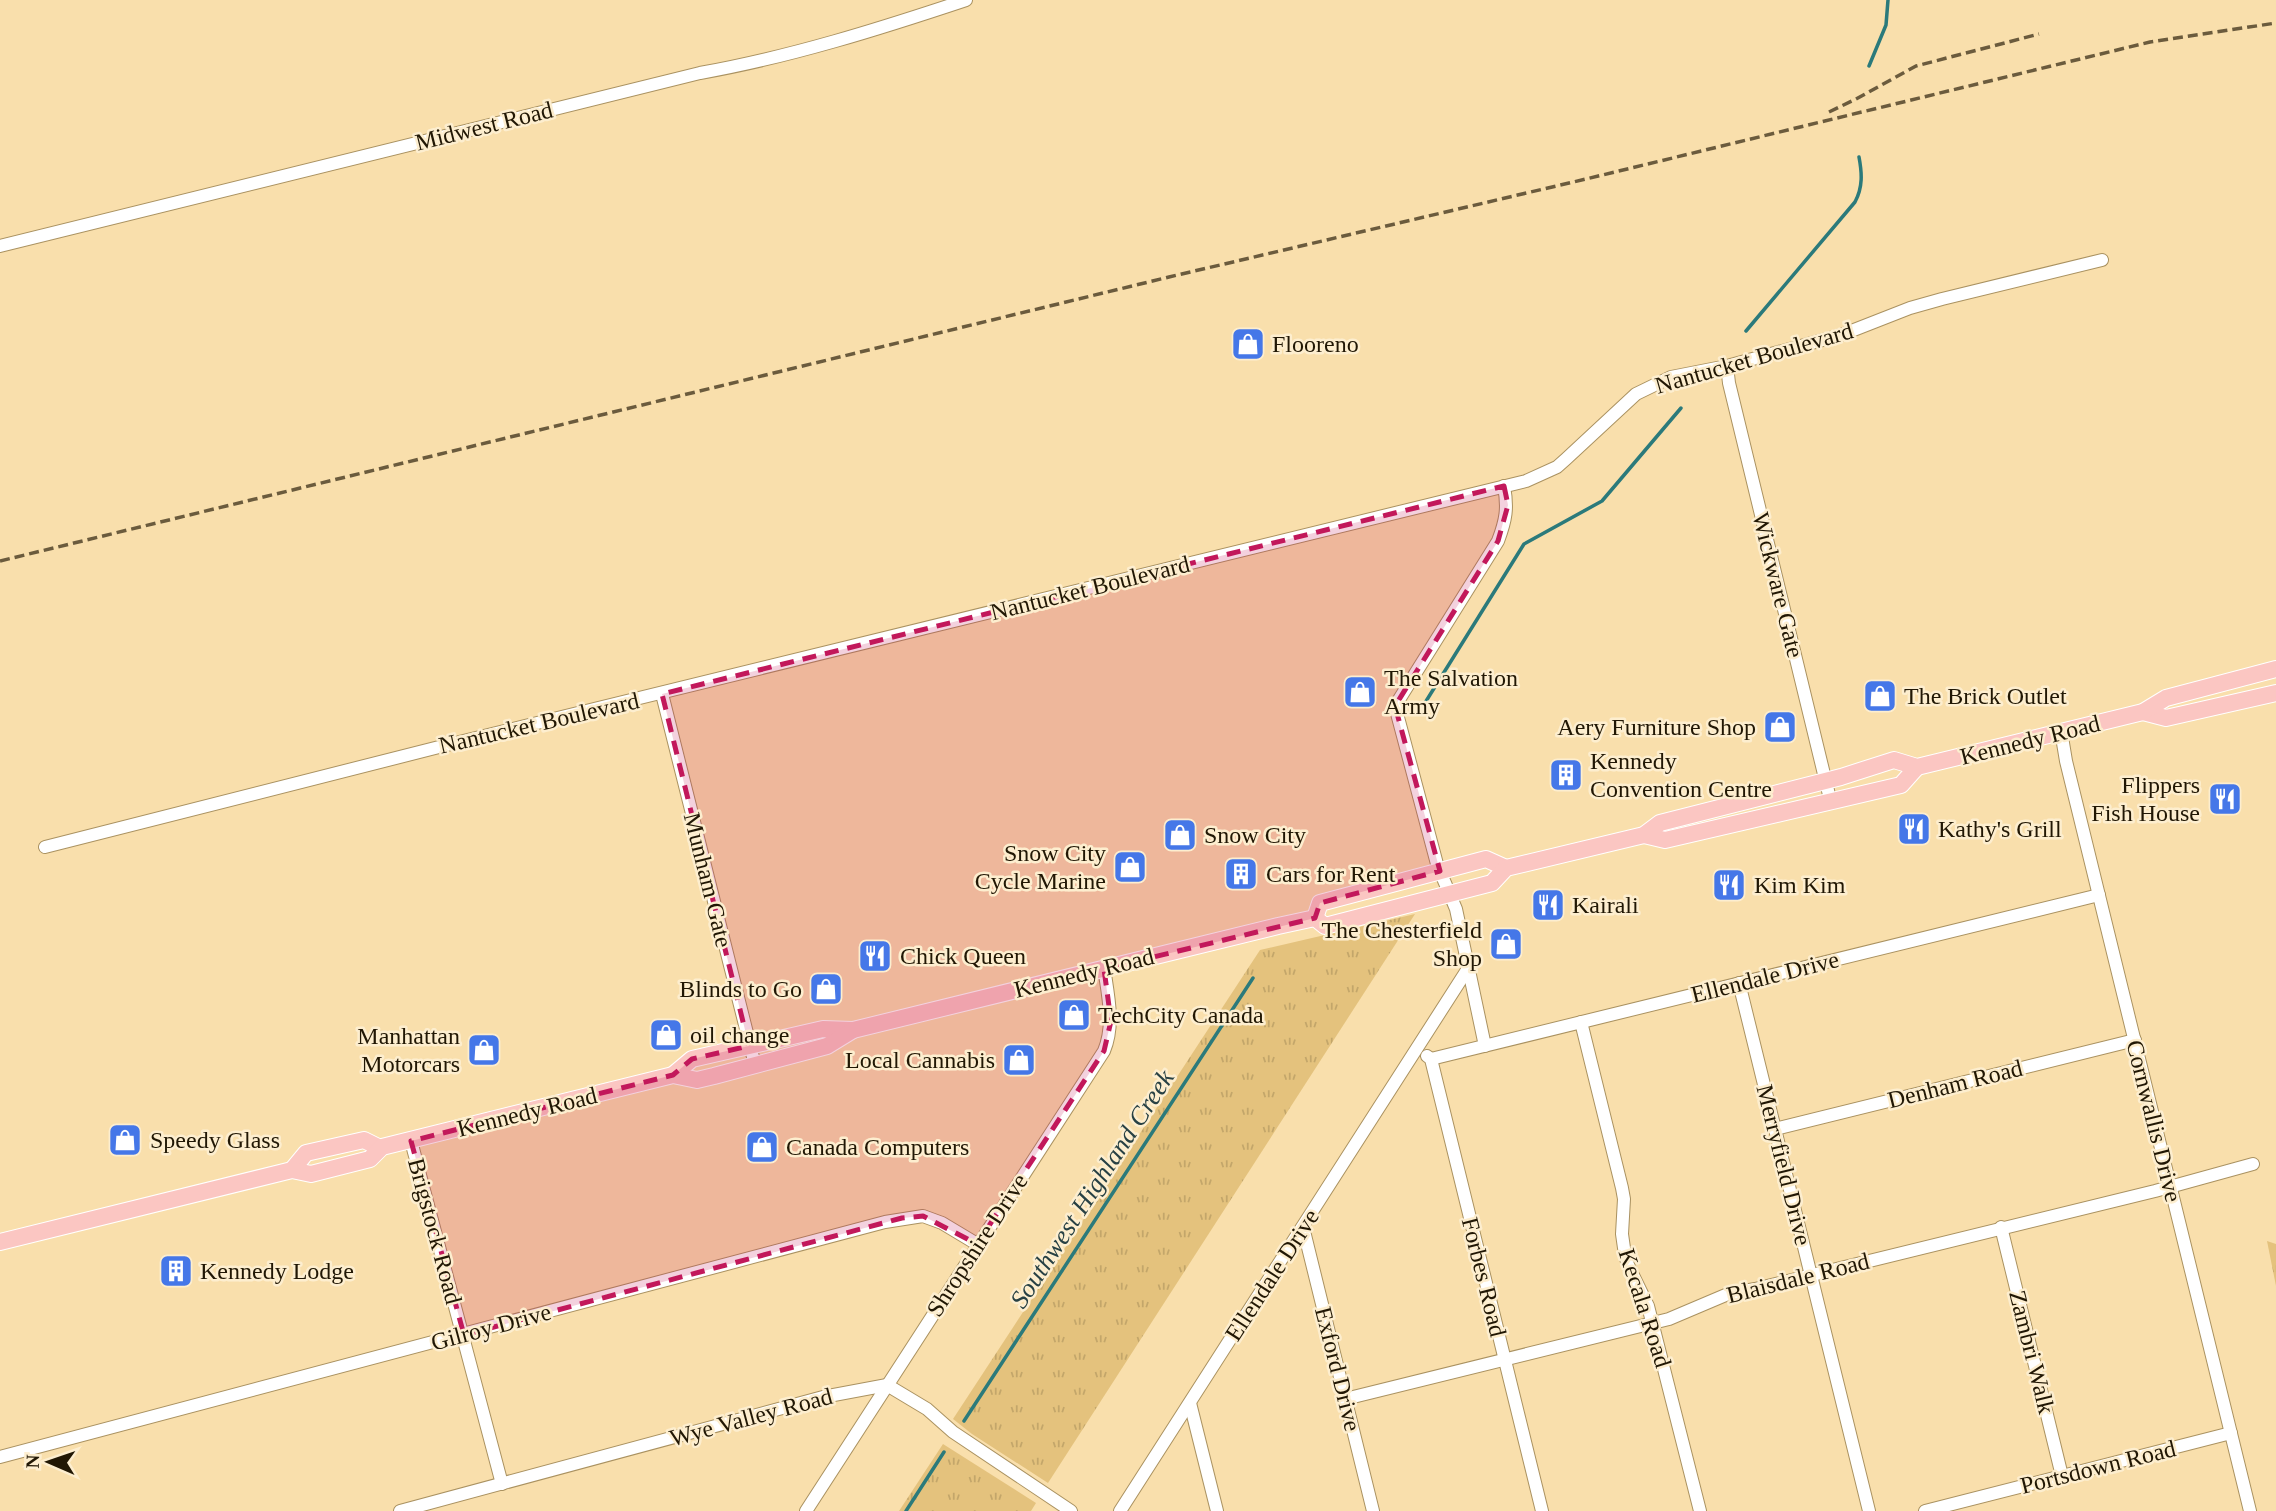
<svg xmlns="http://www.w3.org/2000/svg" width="2276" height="1511" font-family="'Times New Roman',serif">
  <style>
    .park { fill: url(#park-tufts) }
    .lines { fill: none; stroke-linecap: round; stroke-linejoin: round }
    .stream { stroke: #2b7a7b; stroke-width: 3.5 }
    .minor-casing { stroke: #aa9261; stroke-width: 14 }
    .major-casing { stroke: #fff; stroke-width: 18 }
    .minor { stroke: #fff; stroke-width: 12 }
    .major { stroke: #fbc6c2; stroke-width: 16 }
    .rail { stroke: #6b5b3d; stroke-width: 3.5; stroke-dasharray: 10 5; stroke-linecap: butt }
    .marked { fill: #c2185b; fill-opacity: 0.2; stroke: #c2185b; stroke-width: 5; stroke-dasharray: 14 9; stroke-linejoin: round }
    .labels { text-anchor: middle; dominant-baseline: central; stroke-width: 5; stroke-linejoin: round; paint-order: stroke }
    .street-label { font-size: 24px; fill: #211704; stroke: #fdeecf }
    .poi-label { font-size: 24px; fill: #211704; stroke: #fdeecf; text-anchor: start }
    .water-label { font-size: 26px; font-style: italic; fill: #284144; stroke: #fdeecf }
  </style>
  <defs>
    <pattern id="park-tufts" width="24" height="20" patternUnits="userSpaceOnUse" patternTransform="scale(1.75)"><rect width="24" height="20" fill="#e4c27d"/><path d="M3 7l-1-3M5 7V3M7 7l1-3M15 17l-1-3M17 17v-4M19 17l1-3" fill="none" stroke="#c3a66a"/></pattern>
  </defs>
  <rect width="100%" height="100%" fill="#f9dfac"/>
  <g class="park">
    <path d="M 1415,914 L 1048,1483 L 972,1434 L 953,1419 L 1260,950 Z"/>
    <path d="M 2267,1241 L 2276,1244 L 2276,1286 Z"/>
    <path d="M 943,1444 L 1036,1503 L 1031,1511 L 899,1511 Z"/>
  </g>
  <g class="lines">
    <g class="stream">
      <path d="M 1869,66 L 1886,25 L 1888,0"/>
      <path d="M 1746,331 L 1855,202 C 1863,187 1862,173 1859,157"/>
      <path d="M 1423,706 L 1524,544 L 1602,501 L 1681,408"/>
      <path d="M 964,1421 L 1253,978"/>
      <path d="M 906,1511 L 944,1452"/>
    </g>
    <defs>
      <g id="minor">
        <path d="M 0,246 L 700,73 C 790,57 879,29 966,0"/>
        <path d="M 1727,366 L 1729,383 L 1831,803"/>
        <path d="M 662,694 L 755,1065"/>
        <path d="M 2061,731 L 2066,761 L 2250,1511"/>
        <path d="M 45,847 L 443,746 L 1526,481 L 1557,467 L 1566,459 L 1636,394 L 1671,377 L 1727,366 L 1841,335 L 1910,308 L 1942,299 L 2102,260"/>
        <path d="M 1739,983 L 1869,1511"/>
        <path d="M 1581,1022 L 1622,1188 L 1624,1199 L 1622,1234 L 1625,1255 L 1628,1265 L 1648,1306 L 1700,1511"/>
        <path d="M 1485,1046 L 1456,909 L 1437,864 L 1395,706 L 1498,541 C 1506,520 1508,508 1504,486"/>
        <path d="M 1427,1056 L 1431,1059 L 1542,1511"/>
        <path d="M 1431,1059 L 2099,895"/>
        <path d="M 1775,1129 L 2135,1040"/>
        <path d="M 411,1141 L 502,1484"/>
        <path d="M 1303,1227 L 1373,1511"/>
        <path d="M 2001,1227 L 2062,1476"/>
        <path d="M 1345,1399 L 1669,1319 L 1728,1294 L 1755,1289 L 2155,1191 L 2253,1164"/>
        <path d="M 1190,1403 L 1217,1511"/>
        <path d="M 0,1457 L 885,1222 L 923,1216 L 942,1223 L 977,1244"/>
        <path d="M 400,1511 L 823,1397 L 887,1385 L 927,1409 L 953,1432 L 1071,1511"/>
        <path d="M 806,1511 L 1104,1051 C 1115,1025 1108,995 1104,968"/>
        <path d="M 1120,1511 L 1469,967"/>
        <path d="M 1925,1511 L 2231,1433"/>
      </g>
      <g id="major">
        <path d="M 2143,712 L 2166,718 L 2276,693"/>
        <path d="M 1644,835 L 1665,840 L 1901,785 L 1917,767"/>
        <path d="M 1315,918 L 1320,903 L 1486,859 L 1506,868"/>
        <path d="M 673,1075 L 692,1059 L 823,1029 L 853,1030 L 1278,926 L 1315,918 L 1325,926 L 1492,883 L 1506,868 L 1644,835 L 1660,823 L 1841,777 L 1894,760 L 1917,767 L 2143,712 L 2166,698 L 2276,669"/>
        <path d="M 292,1170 L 306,1153 L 364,1140 L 380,1148"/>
        <path d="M 0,1242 L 292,1170 L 311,1174 L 370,1159 L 382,1147 L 673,1075 L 697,1080 L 714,1076 L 827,1046 L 853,1030"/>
      </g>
    </defs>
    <use href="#minor" class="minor-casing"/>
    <use href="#major" class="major-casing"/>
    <use href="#minor" class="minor"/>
    <use href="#major" class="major"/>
    <g class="rail">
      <path d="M 1829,112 L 1856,99 L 1916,66 L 2039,34"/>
      <path d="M 0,561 L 1169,277 L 1586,179 L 2150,42 L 2276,23"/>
    </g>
  </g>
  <path class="marked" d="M 1504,486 L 1508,505 L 1498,541 L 1395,706 L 1440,871 L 1320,903 L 1315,918 L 1104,969 L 1111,1021 L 1104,1051 L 977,1244 L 923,1216 L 902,1218 L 464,1335 L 411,1141 L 673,1075 L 692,1059 L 749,1046 L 662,694 Z"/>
  <defs>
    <symbol id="shop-square" viewBox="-11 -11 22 22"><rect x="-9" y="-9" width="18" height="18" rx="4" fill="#4577e8" stroke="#fdeecf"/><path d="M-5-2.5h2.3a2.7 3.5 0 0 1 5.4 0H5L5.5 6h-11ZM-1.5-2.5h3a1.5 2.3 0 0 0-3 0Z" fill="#fff"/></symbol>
    <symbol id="building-square" viewBox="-11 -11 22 22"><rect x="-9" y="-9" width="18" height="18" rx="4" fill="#4577e8" stroke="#fdeecf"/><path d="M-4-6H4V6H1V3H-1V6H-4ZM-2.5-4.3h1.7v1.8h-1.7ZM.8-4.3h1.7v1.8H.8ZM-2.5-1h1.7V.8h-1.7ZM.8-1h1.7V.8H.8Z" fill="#fff"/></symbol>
    <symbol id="restaurant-square" viewBox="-11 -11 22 22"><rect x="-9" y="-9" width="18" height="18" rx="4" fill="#4577e8" stroke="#fdeecf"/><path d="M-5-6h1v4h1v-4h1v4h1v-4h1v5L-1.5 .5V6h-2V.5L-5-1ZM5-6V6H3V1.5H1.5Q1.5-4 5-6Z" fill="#fff"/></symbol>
  </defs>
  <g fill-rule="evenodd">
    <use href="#shop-square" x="1229" y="325" width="38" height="38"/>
    <use href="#shop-square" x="1341" y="673" width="38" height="38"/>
    <use href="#shop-square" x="1861" y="677" width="38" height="38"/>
    <use href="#shop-square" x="1761" y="708" width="38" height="38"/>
    <use href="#building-square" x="1547" y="756" width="38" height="38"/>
    <use href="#restaurant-square" x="2206" y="780" width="38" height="38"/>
    <use href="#restaurant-square" x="1895" y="810" width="38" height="38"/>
    <use href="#shop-square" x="1161" y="816" width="38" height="38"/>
    <use href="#shop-square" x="1111" y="848" width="38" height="38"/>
    <use href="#building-square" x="1222" y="855" width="38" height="38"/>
    <use href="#restaurant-square" x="1710" y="866" width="38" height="38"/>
    <use href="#restaurant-square" x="1529" y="886" width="38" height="38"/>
    <use href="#shop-square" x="1487" y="925" width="38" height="38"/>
    <use href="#restaurant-square" x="856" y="937" width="38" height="38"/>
    <use href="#shop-square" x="807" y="970" width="38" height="38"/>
    <use href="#shop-square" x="1055" y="996" width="38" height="38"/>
    <use href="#shop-square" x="647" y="1016" width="38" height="38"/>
    <use href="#shop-square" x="465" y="1031" width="38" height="38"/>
    <use href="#shop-square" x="1000" y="1041" width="38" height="38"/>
    <use href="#shop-square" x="106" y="1121" width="38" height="38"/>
    <use href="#shop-square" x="743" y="1128" width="38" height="38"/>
    <use href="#building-square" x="157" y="1252" width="38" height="38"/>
  </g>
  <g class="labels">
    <g class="street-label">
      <text transform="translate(484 126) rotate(-14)">Midwest Road</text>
      <text transform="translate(1754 358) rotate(-16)">Nantucket Boulevard</text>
      <text transform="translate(1778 585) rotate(76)">Wickware Gate</text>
      <text transform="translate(1090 588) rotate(-14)">Nantucket Boulevard</text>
      <text transform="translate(539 723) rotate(-13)">Nantucket Boulevard</text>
      <text transform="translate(2030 740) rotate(-14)">Kennedy Road</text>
      <text transform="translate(708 880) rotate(76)">Munham Gate</text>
      <text transform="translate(1084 973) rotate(-14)">Kennedy Road</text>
      <text transform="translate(1765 977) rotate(-14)">Ellendale Drive</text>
      <text transform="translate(1955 1084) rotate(-14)">Denham Road</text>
      <text transform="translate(527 1112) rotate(-14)">Kennedy Road</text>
      <text transform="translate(2154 1121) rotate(76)">Cornwallis Drive</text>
      <text transform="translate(1784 1165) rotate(76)">Merryfield Drive</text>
      <text transform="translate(435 1231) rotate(75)">Brigstock Road</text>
      <text transform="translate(977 1245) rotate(-57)">Shropshire Drive</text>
      <text transform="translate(1272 1275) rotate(-57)">Ellendale Drive</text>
      <text transform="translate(1484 1277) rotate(76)">Forbes Road</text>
      <text transform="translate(1798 1278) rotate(-14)">Blaisdale Road</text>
      <text transform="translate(1645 1308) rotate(72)">Kecala Road</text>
      <text transform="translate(491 1327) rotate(-15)">Gilroy Drive</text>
      <text transform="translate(2032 1352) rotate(76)">Zambri Walk</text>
      <text transform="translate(1338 1369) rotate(76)">Exford Drive</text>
      <text transform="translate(751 1417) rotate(-15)">Wye Valley Road</text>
      <text transform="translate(2098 1467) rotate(-14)">Portsdown Road</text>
    </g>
    <g class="poi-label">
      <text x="1272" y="344">Flooreno</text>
      <text x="1384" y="678">The Salvation<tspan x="1384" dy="28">Army</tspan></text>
      <text x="1904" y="696">The Brick Outlet</text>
      <text x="1756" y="727" text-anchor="end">Aery Furniture Shop</text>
      <text x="1590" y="761">Kennedy<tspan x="1590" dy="28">Convention Centre</tspan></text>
      <text x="2200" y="785" text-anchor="end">Flippers<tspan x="2200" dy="28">Fish House</tspan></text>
      <text x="1938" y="829">Kathy's Grill</text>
      <text x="1204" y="835">Snow City</text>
      <text x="1106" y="853" text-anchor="end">Snow City<tspan x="1106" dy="28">Cycle Marine</tspan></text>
      <text x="1266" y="874">Cars for Rent</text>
      <text x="1754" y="885">Kim Kim</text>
      <text x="1572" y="905">Kairali</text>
      <text x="1482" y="930" text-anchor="end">The Chesterfield<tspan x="1482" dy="28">Shop</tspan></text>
      <text x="900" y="956">Chick Queen</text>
      <text x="802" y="989" text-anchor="end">Blinds to Go</text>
      <text x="1098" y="1015">TechCity Canada</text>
      <text x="690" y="1035">oil change</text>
      <text x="460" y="1036" text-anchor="end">Manhattan<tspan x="460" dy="28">Motorcars</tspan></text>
      <text x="995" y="1060" text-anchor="end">Local Cannabis</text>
      <text x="150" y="1140">Speedy Glass</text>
      <text x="786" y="1147">Canada Computers</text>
      <text x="200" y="1271">Kennedy Lodge</text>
    </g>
    <g class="water-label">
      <text transform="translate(1092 1189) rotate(-57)">Southwest Highland Creek</text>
    </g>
  </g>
  <g transform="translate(49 1462) rotate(272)" stroke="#fdeecf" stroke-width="5" paint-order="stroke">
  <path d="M0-5L12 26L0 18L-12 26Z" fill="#211704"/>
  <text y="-10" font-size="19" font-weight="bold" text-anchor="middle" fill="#211704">N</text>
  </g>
</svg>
